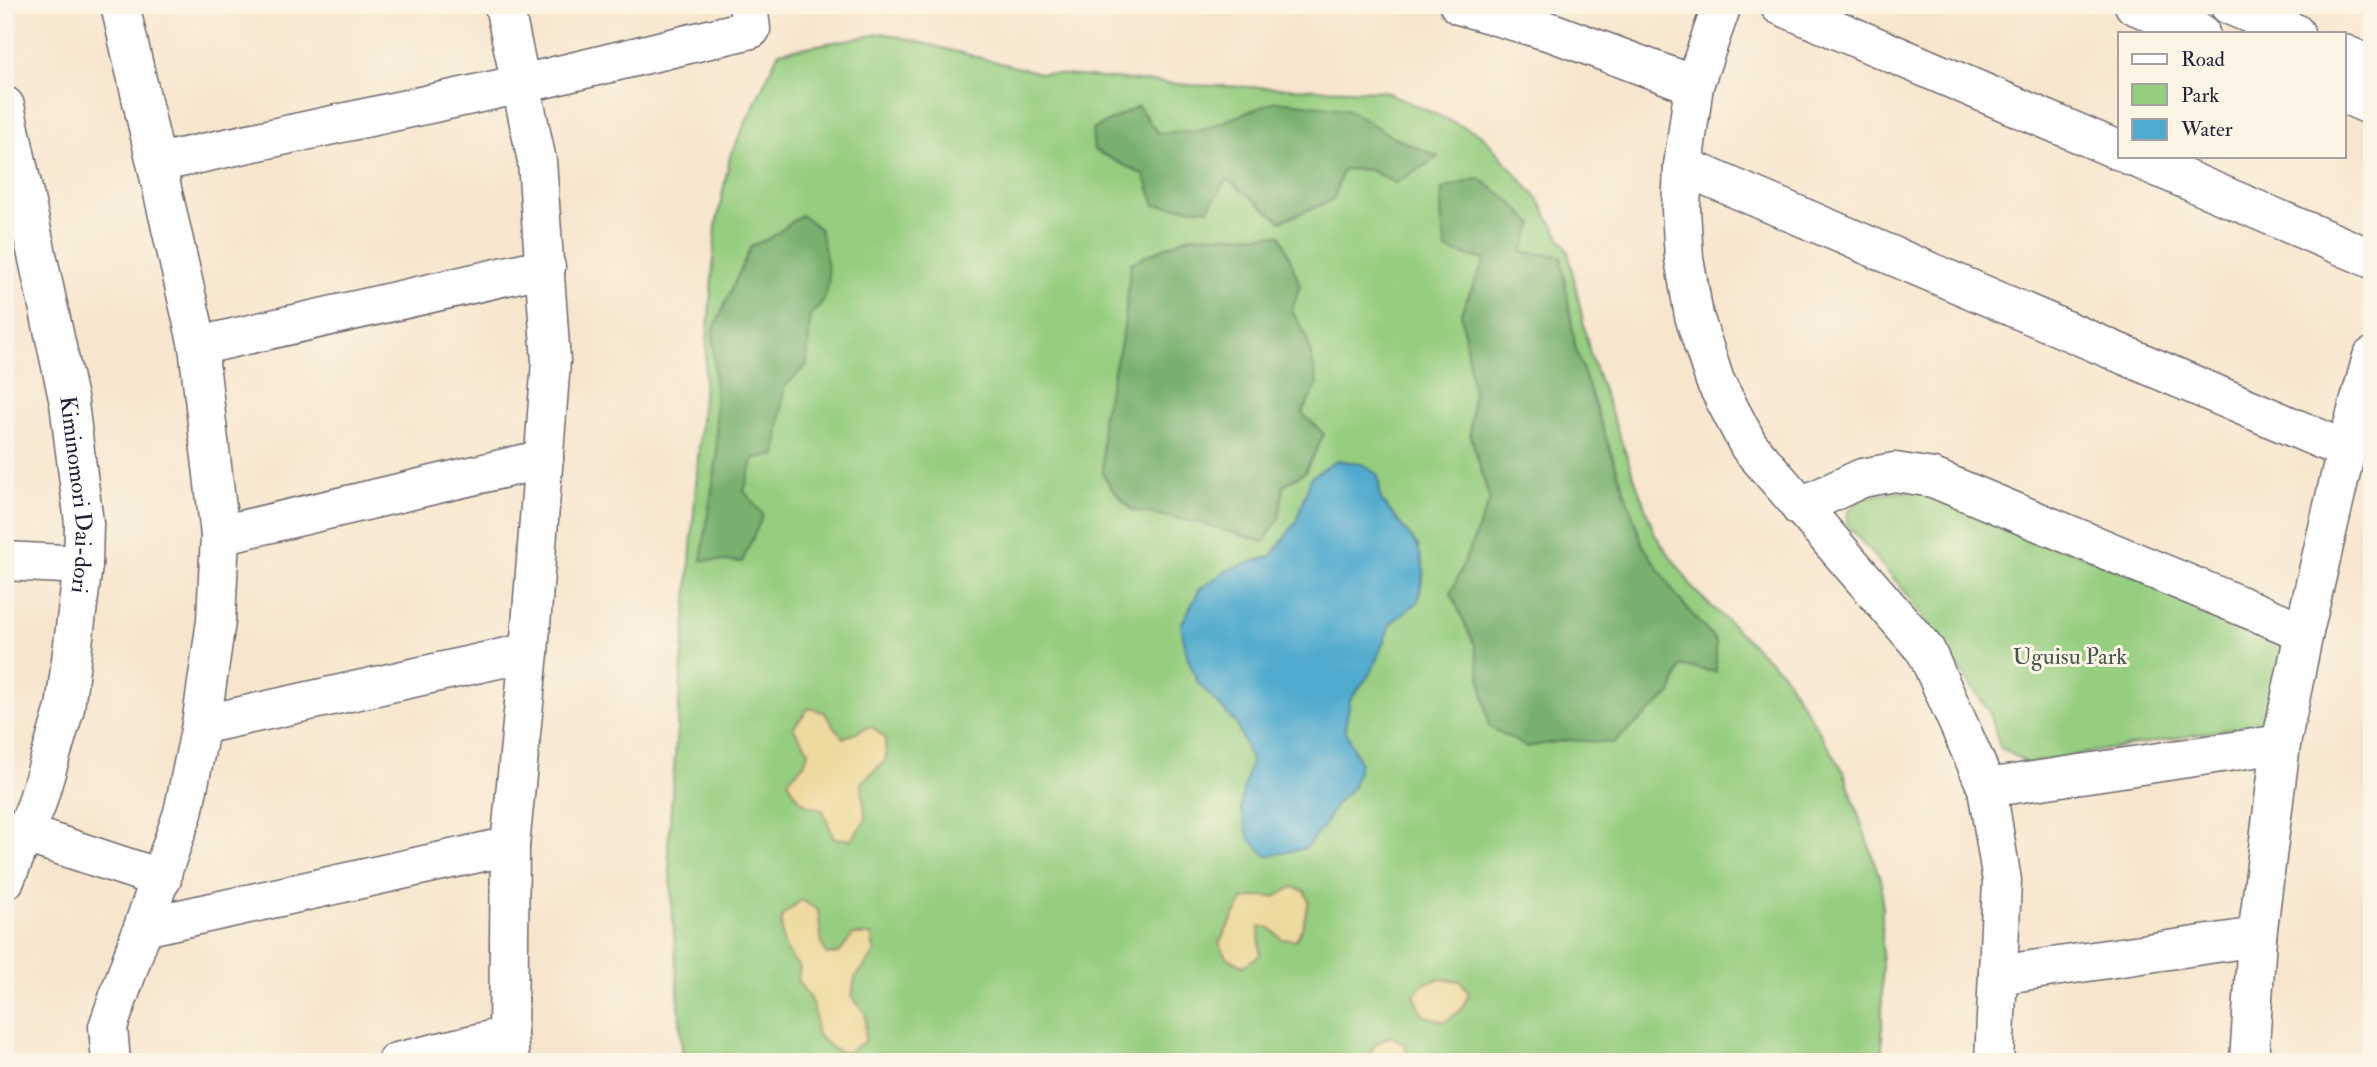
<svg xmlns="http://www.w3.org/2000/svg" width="2377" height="1067" font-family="'IM FELL Double Pica',serif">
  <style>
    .green { fill: #96ce80; stroke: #5c785e; stroke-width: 2 }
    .forest { fill: #78b16e; stroke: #4d6a54; stroke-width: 2 }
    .sand { fill: #eeda9e; stroke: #887e6c; stroke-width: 2 }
    .water { fill: #50aace; stroke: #396684; stroke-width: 2 }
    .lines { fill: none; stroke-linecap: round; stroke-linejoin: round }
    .minor-casing { stroke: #6d676e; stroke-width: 41 }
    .minor { stroke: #fff; stroke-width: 38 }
    .labels { text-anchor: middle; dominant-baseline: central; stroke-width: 6; stroke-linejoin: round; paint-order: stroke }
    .street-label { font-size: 23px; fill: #22223b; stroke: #fcf5e5 }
    .park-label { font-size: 23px; fill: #455650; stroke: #fcf5e5 }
  </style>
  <rect width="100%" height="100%" fill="#fcf5e5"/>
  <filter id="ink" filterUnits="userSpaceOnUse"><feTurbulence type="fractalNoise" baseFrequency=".0143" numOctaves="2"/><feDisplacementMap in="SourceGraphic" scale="14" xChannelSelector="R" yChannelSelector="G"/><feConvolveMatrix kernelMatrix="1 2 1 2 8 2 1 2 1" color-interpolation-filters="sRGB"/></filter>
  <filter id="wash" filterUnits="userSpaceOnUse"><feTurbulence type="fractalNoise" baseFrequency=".00686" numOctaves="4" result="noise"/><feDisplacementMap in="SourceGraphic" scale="28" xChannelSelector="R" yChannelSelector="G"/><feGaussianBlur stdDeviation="1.57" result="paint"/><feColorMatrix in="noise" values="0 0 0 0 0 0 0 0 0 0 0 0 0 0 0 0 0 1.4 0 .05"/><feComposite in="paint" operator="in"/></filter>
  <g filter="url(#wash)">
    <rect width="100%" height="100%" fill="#f7e6ce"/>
    <g class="green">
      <path d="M 884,33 L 1040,73 L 1189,85 L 1384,91 L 1482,135 L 1538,199 L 1568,251 L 1590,354 L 1655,535 L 1697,593 L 1783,673 L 1844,772 L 1882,885 L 1882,1062 L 683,1062 L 668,846 L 716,227 L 730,156 L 779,52 Z"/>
      <path d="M 1922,489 L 2267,631 L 2287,650 L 2273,713 L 2260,724 L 2027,763 L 2000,747 L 1990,713 L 1909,596 L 1847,525 L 1848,512 L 1863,497 Z"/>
    </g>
    <g class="forest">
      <path d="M 1276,101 L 1347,109 L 1393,137 L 1439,157 L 1395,183 L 1370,170 L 1343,169 L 1333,200 L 1281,221 L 1227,179 L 1208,209 L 1155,205 L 1144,175 L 1094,150 L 1092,130 L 1138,106 L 1158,133 L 1202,130 Z"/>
      <path d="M 1479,178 L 1511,202 L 1533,224 L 1522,252 L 1561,256 L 1576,350 L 1643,545 L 1678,598 L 1716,641 L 1716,672 L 1681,666 L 1671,694 L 1613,743 L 1568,740 L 1526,747 L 1489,726 L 1475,646 L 1451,593 L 1490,500 L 1470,434 L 1473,392 L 1461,312 L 1485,260 L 1446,250 L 1441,215 L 1442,189 Z"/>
      <path d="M 801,215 L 820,229 C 826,261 840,292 810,315 L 807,365 L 784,387 L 776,455 L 754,458 L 744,491 L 763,515 L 742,562 L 701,560 L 717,457 L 713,331 L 751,246 L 772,237 Z"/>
      <path d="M 1281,235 L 1300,285 L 1292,311 L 1306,335 L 1318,384 L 1302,413 L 1324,434 L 1305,472 L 1284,485 L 1279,519 L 1264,542 L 1200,523 L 1132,510 L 1112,489 L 1103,474 L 1102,418 L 1123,334 L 1131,263 L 1190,236 Z"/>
    </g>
    <g class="sand">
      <path d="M 809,708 L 824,712 L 843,738 L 871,726 L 885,738 L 886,760 L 861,783 L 866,819 L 851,840 L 834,838 L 822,809 C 802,806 796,798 788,780 L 804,764 L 809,751 L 793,728 Z"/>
      <path d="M 1293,887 L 1305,891 L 1309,902 C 1304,916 1305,928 1295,940 L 1282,939 L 1269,927 L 1259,928 L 1260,955 L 1243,966 L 1226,957 L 1219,943 L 1243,900 L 1258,896 L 1275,897 Z"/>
      <path d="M 801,900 L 818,910 L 822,944 L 827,955 L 839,953 L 853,935 L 871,935 L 875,953 L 855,978 L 852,996 L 866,1015 L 865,1041 L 846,1053 L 832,1049 L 816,1033 C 816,1008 813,1000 797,981 L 800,968 C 783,949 780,941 782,916 Z"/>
      <path d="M 1439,979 L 1461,981 L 1469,994 L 1461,1010 L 1445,1022 L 1423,1015 L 1414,995 L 1423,984 Z"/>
      <path d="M 1391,1036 L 1405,1045 L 1408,1062 L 1368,1062 L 1367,1057 L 1377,1043 Z"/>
    </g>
    <path class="water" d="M 1337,460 L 1362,464 L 1378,475 L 1381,500 L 1418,546 L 1424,571 L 1418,602 L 1391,623 L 1372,671 L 1350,700 L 1345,729 L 1360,763 L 1353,787 L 1336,804 L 1325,824 L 1306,848 L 1267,856 L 1249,838 L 1241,811 L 1242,795 L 1251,761 L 1236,723 L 1198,683 L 1187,656 L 1181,625 L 1200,589 L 1229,569 L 1272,556 L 1297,520 L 1311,477 Z"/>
  </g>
  <g filter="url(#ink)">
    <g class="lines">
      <defs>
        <g id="minor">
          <path d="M 504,5 L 537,161 L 551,361 L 529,652 L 510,846 L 508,1036 L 510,1062"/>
          <path d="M 1459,5 L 1554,33 L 1694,85"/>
          <path d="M 1722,5 L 1694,85 L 1683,166 L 1681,210 L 1684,258 L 1694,316 L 1715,381 L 1749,446 L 1926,651 L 1987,788 L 2002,881 L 1994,1062"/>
          <path d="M 1779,5 L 2120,151"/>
          <path d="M 2134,5 L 2200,33"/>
          <path d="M 2229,5 L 2295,33"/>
          <path d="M 2344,54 L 2372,66"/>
          <path d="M 2344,94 L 2372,106"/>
          <path id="s1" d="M 5,106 L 69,403 L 84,523 L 83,565 L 65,708 L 36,806 L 5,880"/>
          <path d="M 2131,156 L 2372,259"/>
          <path d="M 157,163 L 522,84 L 751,29 L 748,5"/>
          <path d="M 1683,166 L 2346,450"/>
          <path d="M 198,346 L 546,267"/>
          <path d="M 1800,507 L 1862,478 L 1895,472 L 1933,478 L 2304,632"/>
          <path d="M 220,535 L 544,459"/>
          <path d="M 5,561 L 83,565"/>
          <path d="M 201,725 L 529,652"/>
          <path d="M 1987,788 L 2281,744"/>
          <path d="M 26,834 L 162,879"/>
          <path d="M 144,927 L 510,846"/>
          <path d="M 1998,975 L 2257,937"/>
          <path d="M 111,1062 L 108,1027 L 183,813 L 201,725 L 216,621 L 220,535 L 198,346 L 120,5"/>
          <path d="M 397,1062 L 508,1036"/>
          <path d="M 2249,1062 L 2257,937 L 2281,744 L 2304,632 L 2346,450 L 2372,357"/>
        </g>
      </defs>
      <use href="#minor" class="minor-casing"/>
      <use href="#minor" class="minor"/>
    </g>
  </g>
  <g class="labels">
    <g class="street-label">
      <text stroke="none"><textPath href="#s1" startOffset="396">Kiminomori Dai-dori</textPath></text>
    </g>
    <g class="park-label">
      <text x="2070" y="656">Uguisu Park</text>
    </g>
  </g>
  <rect width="2377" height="1067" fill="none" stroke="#fcf5e5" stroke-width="28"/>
  <rect x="2118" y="32" width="228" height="126" fill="#fcf5e5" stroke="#a5a1a1" stroke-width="2"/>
  <rect x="2132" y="54" width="35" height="10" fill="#ffffff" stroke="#a5a1a1" stroke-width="2"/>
  <text x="2181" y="66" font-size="21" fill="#22223b">Road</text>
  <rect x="2132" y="84" width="35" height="21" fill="#96ce80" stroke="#a5a1a1" stroke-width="2"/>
  <text x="2181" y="102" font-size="21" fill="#22223b">Park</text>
  <rect x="2132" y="119" width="35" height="21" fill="#50aace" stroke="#a5a1a1" stroke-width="2"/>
  <text x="2181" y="136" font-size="21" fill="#22223b">Water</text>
</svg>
